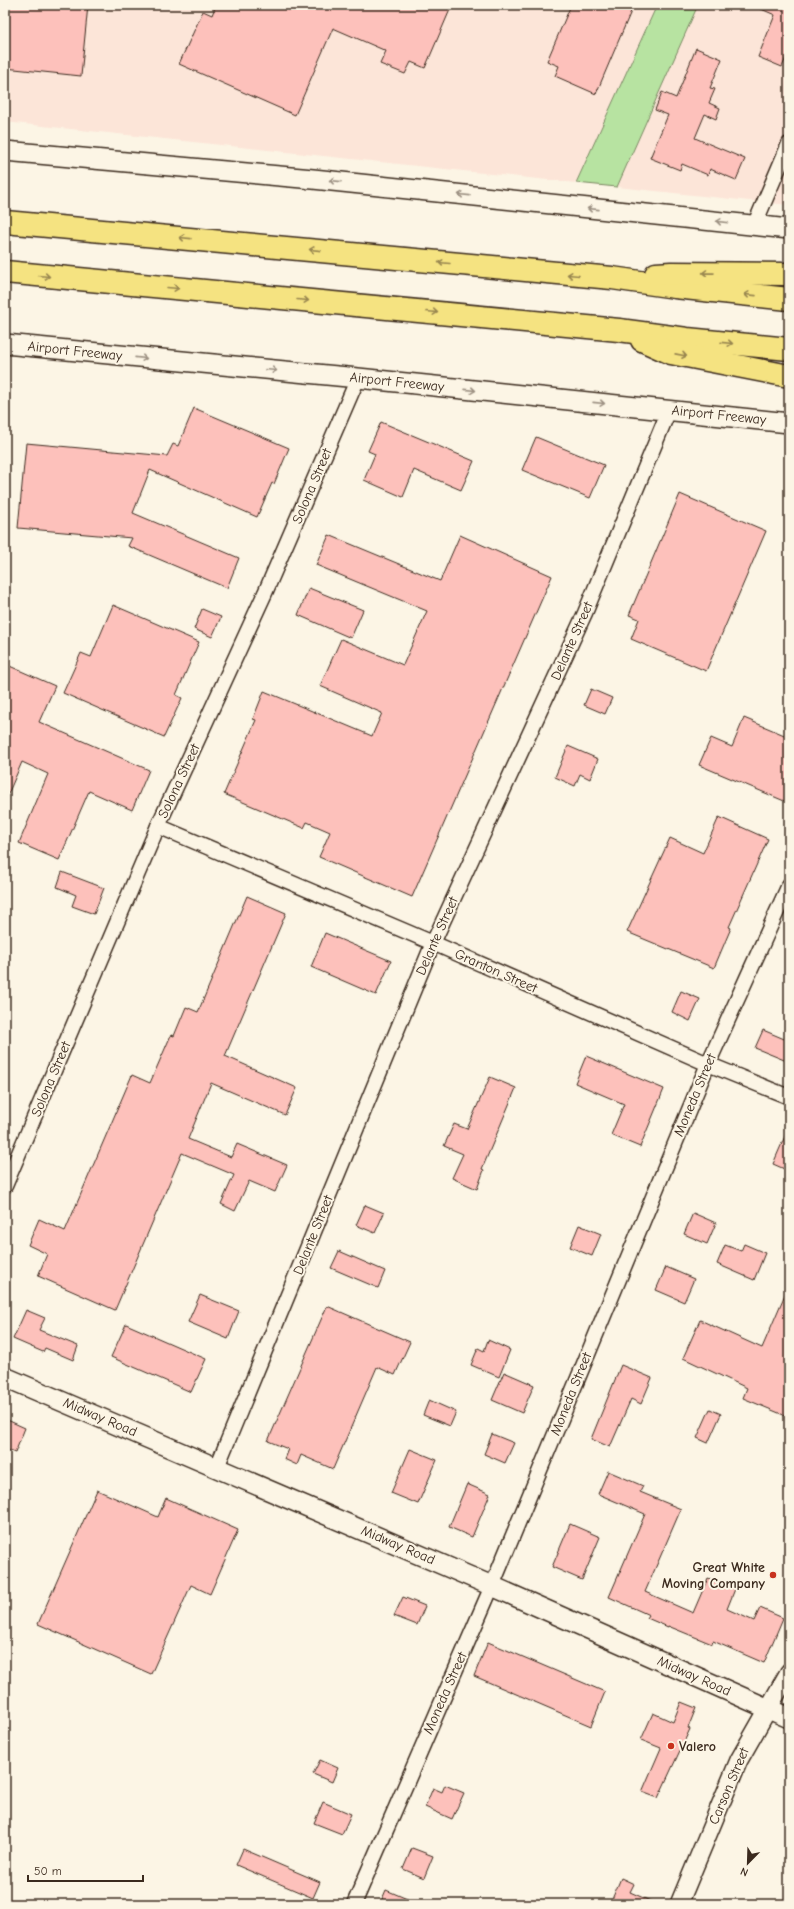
<svg xmlns="http://www.w3.org/2000/svg" width="794" height="1909" font-family="'Comic Neue',sans-serif">
  <style>
    .built { fill: #fce5d8 }
    .green { fill: #b7e3a1; stroke: #798660 }
    .building { fill: #fdc1bb; stroke: #3b2a1e }
    .lines { fill: none; stroke-linecap: round; stroke-linejoin: round }
    .minor-casing { stroke: #3b2a1e; stroke-width: 17 }
    .tertiary-casing { stroke: #3b2a1e; stroke-width: 20 }
    .secondary-casing { stroke: #3b2a1e; stroke-width: 22 }
    .motorway-casing { stroke: #3b2a1e; stroke-width: 25 }
    .minor { stroke: #fcf5e5; stroke-width: 14 }
    .tertiary { stroke: #fcf5e5; stroke-width: 17 }
    .secondary { stroke: #fcf5e5; stroke-width: 19 }
    .motorway { stroke: #f5e381; stroke-width: 22 }
    .oneway { stroke: #9c9082 }
    .oneway2 { stroke: #988650 }
    .poi-dot { fill: #c8321e; stroke: #fcf5e5; stroke-width: 1.5 }
    .labels { text-anchor: middle; dominant-baseline: central; stroke-width: 4; stroke-linejoin: round; paint-order: stroke }
    .street-label { font-size: 14px; fill: #3b2a1e; stroke: #fcf5e5 }
    .poi-label { font-size: 14px; font-weight: bold; fill: #3b2a1e; stroke: #fcf5e5; text-anchor: end }
  </style>
  <rect width="100%" height="100%" fill="#fcf5e5"/>
  <filter id="ink" filterUnits="userSpaceOnUse"><feTurbulence type="fractalNoise" baseFrequency=".025" numOctaves="2"/><feDisplacementMap in="SourceGraphic" scale="8" xChannelSelector="R" yChannelSelector="G"/><feConvolveMatrix kernelMatrix="1 2 1 2 8 2 1 2 1" color-interpolation-filters="sRGB"/></filter>
  <g filter="url(#ink)">
    <g class="built">
      <path d="M 5,5 L 657,5 L 576,183 L 5,122 Z"/>
      <path d="M 698,5 L 789,5 L 789,205 L 617,187 Z"/>
    </g>
    <path class="green" d="M 657,5 L 698,5 L 617,187 L 576,183 Z"/>
    <g class="building">
      <path d="M 6,5 L 88,5 L 81,76 L 5,68 Z"/>
      <path d="M 216,5 L 452,5 L 425,68 L 411,62 L 405,74 L 380,64 L 386,51 L 333,28 L 295,115 L 179,64 L 203,11 L 212,15 Z"/>
      <path d="M 571,5 L 622,5 L 632,9 L 596,94 L 555,76 L 559,66 L 547,61 Z"/>
      <path d="M 752,5 L 789,5 L 789,51 L 782,67 L 758,57 L 775,15 Z"/>
      <path d="M 696,48 L 722,59 L 710,88 L 715,89 L 709,103 L 720,108 L 716,119 L 705,114 L 695,138 L 745,159 L 736,180 L 710,169 L 708,175 L 682,164 L 680,170 L 650,158 L 668,115 L 655,110 L 662,92 L 676,98 Z"/>
      <path d="M 194,408 L 289,448 L 274,484 L 272,483 L 257,517 L 150,470 L 133,513 L 239,558 L 227,588 L 128,546 L 132,538 L 18,528 L 26,443 L 167,456 L 173,444 L 178,446 Z"/>
      <path d="M 381,422 L 474,461 L 461,490 L 414,470 L 403,497 L 364,480 L 375,454 L 368,451 Z"/>
      <path d="M 536,437 L 604,465 L 590,498 L 522,470 Z"/>
      <path d="M 680,494 L 766,531 L 706,671 L 631,639 L 639,619 L 629,615 Z"/>
      <path d="M 329,535 L 440,581 L 460,535 L 552,576 L 412,897 L 319,857 L 330,832 L 307,822 L 304,828 L 224,794 L 256,720 L 253,719 L 264,691 L 372,736 L 382,713 L 320,686 L 341,639 L 403,665 L 427,611 L 316,565 Z"/>
      <path d="M 309,588 L 363,610 L 351,638 L 298,615 Z"/>
      <path d="M 113,605 L 199,642 L 176,695 L 182,698 L 164,737 L 63,693 L 81,653 L 91,657 Z"/>
      <path d="M 202,609 L 221,617 L 212,637 L 194,629 Z"/>
      <path d="M 5,664 L 55,686 L 39,722 L 149,770 L 132,810 L 89,791 L 59,860 L 19,843 L 48,774 L 22,762 L 5,801 Z"/>
      <path d="M 591,689 L 612,698 L 605,714 L 584,705 Z"/>
      <path d="M 744,718 L 789,737 L 789,803 L 699,765 L 711,738 L 732,747 Z"/>
      <path d="M 568,746 L 598,759 L 590,779 L 580,774 L 575,786 L 555,777 Z"/>
      <path d="M 719,817 L 768,839 L 729,927 L 731,928 L 714,968 L 627,932 L 670,838 L 703,853 Z"/>
      <path d="M 62,872 L 104,888 L 94,914 L 72,906 L 76,895 L 57,887 Z"/>
      <path d="M 247,896 L 286,913 L 225,1056 L 297,1088 L 285,1115 L 211,1083 L 188,1139 L 231,1157 L 237,1144 L 287,1165 L 275,1192 L 249,1181 L 235,1211 L 221,1204 L 234,1175 L 182,1153 L 115,1310 L 38,1276 L 47,1254 L 28,1245 L 39,1219 L 65,1231 L 132,1075 L 150,1083 L 171,1035 L 174,1036 L 186,1007 L 198,1012 Z"/>
      <path d="M 325,933 L 391,961 L 376,995 L 311,967 Z"/>
      <path d="M 681,991 L 700,999 L 690,1021 L 672,1012 Z"/>
      <path d="M 763,1030 L 789,1041 L 789,1062 L 755,1048 Z"/>
      <path d="M 586,1056 L 664,1089 L 640,1147 L 611,1135 L 624,1104 L 575,1083 Z"/>
      <path d="M 490,1077 L 516,1088 L 482,1169 L 484,1170 L 477,1189 L 452,1178 L 463,1154 L 444,1146 L 454,1124 L 467,1129 Z"/>
      <path d="M 789,1127 L 789,1171 L 773,1164 Z"/>
      <path d="M 365,1205 L 384,1213 L 375,1233 L 356,1225 Z"/>
      <path d="M 693,1213 L 716,1223 L 707,1244 L 684,1234 Z"/>
      <path d="M 579,1225 L 601,1234 L 592,1256 L 570,1247 Z"/>
      <path d="M 744,1244 L 765,1253 L 754,1280 L 717,1264 L 725,1245 L 741,1251 Z"/>
      <path d="M 339,1251 L 385,1271 L 378,1288 L 331,1268 Z"/>
      <path d="M 666,1267 L 694,1279 L 684,1302 L 656,1290 Z"/>
      <path d="M 789,1285 L 789,1409 L 786,1416 L 743,1398 L 747,1388 L 683,1358 L 700,1320 L 762,1348 Z"/>
      <path d="M 200,1295 L 239,1311 L 228,1339 L 188,1322 Z"/>
      <path d="M 327,1306 L 410,1342 L 395,1375 L 377,1367 L 333,1469 L 301,1455 L 297,1465 L 284,1459 L 288,1449 L 268,1441 Z"/>
      <path d="M 26,1310 L 45,1318 L 39,1330 L 78,1346 L 73,1360 L 45,1348 L 43,1352 L 13,1339 Z"/>
      <path d="M 126,1324 L 206,1359 L 191,1392 L 111,1357 Z"/>
      <path d="M 488,1340 L 510,1350 L 499,1377 L 471,1365 L 478,1348 L 484,1351 Z"/>
      <path d="M 621,1365 L 652,1378 L 641,1404 L 631,1399 L 610,1447 L 591,1439 Z"/>
      <path d="M 504,1372 L 534,1385 L 522,1413 L 492,1400 Z"/>
      <path d="M 429,1400 L 456,1412 L 450,1426 L 423,1415 Z"/>
      <path d="M 710,1409 L 721,1414 L 708,1443 L 697,1438 Z"/>
      <path d="M 5,1419 L 25,1428 L 15,1453 L 5,1449 Z"/>
      <path d="M 492,1434 L 514,1443 L 505,1463 L 484,1454 Z"/>
      <path d="M 410,1449 L 437,1460 L 418,1504 L 391,1493 Z"/>
      <path d="M 608,1471 L 643,1486 L 640,1492 L 681,1509 L 645,1592 L 693,1613 L 708,1578 L 735,1589 L 727,1609 L 754,1621 L 760,1608 L 783,1618 L 764,1663 L 713,1641 L 712,1644 L 668,1626 L 668,1627 L 647,1618 L 649,1615 L 609,1597 L 645,1514 L 598,1494 Z"/>
      <path d="M 467,1484 L 490,1494 L 472,1537 L 449,1527 Z"/>
      <path d="M 97,1490 L 158,1517 L 166,1498 L 238,1530 L 210,1594 L 191,1585 L 151,1674 L 38,1624 Z"/>
      <path d="M 570,1524 L 600,1537 L 582,1580 L 552,1567 Z"/>
      <path d="M 403,1597 L 425,1606 L 417,1625 L 394,1616 Z"/>
      <path d="M 488,1642 L 605,1692 L 591,1726 L 474,1676 Z"/>
      <path d="M 681,1702 L 696,1708 L 688,1728 L 690,1729 L 658,1798 L 642,1792 L 661,1748 L 641,1740 L 653,1713 L 673,1722 Z"/>
      <path d="M 320,1760 L 338,1768 L 332,1782 L 313,1774 Z"/>
      <path d="M 445,1785 L 464,1793 L 452,1819 L 425,1807 L 433,1788 L 442,1792 Z"/>
      <path d="M 323,1802 L 351,1814 L 342,1834 L 314,1823 Z"/>
      <path d="M 412,1848 L 433,1856 L 424,1878 L 403,1869 Z"/>
      <path d="M 243,1849 L 320,1882 L 313,1898 L 236,1865 Z"/>
      <path d="M 621,1878 L 634,1884 L 630,1892 L 657,1904 L 610,1904 Z"/>
      <path d="M 386,1890 L 419,1904 L 380,1904 Z"/>
    </g>
    <g class="lines">
      <defs>
        <g id="minor">
          <path d="M 754,226 L 789,144"/>
          <path d="M 158,826 L 433,943 L 708,1064 L 789,1097"/>
          <path d="M 5,1186 L 158,826 L 265,593 L 358,378"/>
          <path d="M 217,1467 L 433,943 L 585,613 L 669,410"/>
          <path d="M 354,1904 L 492,1586 L 708,1064 L 789,885"/>
        </g>
        <path id="tertiary" d="M 679,1904 L 739,1760 L 789,1672"/>
        <g id="secondary">
          <path d="M 5,151 L 313,179 L 789,229"/>
          <path d="M 5,344 L 358,378 L 789,423"/>
          <path d="M 5,1377 L 492,1586 L 789,1718"/>
        </g>
        <g id="motorway">
          <path d="M 5,222 L 612,278 L 675,287 L 789,299"/>
          <path d="M 5,272 L 619,330 L 687,339 L 789,349"/>
          <path d="M 656,274 L 671,273 L 789,274"/>
          <path d="M 642,340 L 671,353 L 789,376"/>
        </g>
      </defs>
      <use href="#minor" class="minor-casing"/>
      <use href="#tertiary" class="tertiary-casing"/>
      <use href="#secondary" class="secondary-casing"/>
      <use href="#motorway" class="motorway-casing"/>
      <use href="#minor" class="minor"/>
      <use href="#tertiary" class="tertiary"/>
      <use href="#secondary" class="secondary"/>
      <use href="#motorway" class="motorway"/>
    </g>
    <defs><path id="oneway-shaft" d="M-6 0H5M1.5-3L5.5 0L1.5 3" fill="none" stroke-width="1.6" stroke-linecap="round" stroke-linejoin="round"/></defs>
    <g class="oneway">
      <use href="#oneway-shaft" transform="translate(335 181) rotate(-174)"/>
      <use href="#oneway-shaft" transform="translate(464 195) rotate(-174)"/>
      <use href="#oneway-shaft" transform="translate(593 209) rotate(-174)"/>
      <use href="#oneway-shaft" transform="translate(722 222) rotate(-174)"/>
      <use href="#oneway-shaft" transform="translate(141 358) rotate(6)"/>
      <use href="#oneway-shaft" transform="translate(271 370) rotate(5)"/>
      <use href="#oneway-shaft" transform="translate(470 390) rotate(6)"/>
      <use href="#oneway-shaft" transform="translate(599 403) rotate(6)"/>
    </g>
    <g class="oneway2">
      <use href="#oneway-shaft" transform="translate(185 238) rotate(-174)"/>
      <use href="#oneway-shaft" transform="translate(315 250) rotate(-174)"/>
      <use href="#oneway-shaft" transform="translate(444 263) rotate(-175)"/>
      <use href="#oneway-shaft" transform="translate(708 273) rotate(-179)"/>
      <use href="#oneway-shaft" transform="translate(573 275) rotate(-175)"/>
      <use href="#oneway-shaft" transform="translate(44 276) rotate(5)"/>
      <use href="#oneway-shaft" transform="translate(173 288) rotate(5)"/>
      <use href="#oneway-shaft" transform="translate(750 295) rotate(-174)"/>
      <use href="#oneway-shaft" transform="translate(303 300) rotate(5)"/>
      <use href="#oneway-shaft" transform="translate(432 312) rotate(5)"/>
      <use href="#oneway-shaft" transform="translate(727 343) rotate(6)"/>
      <use href="#oneway-shaft" transform="translate(681 355) rotate(11)"/>
    </g>
  </g>
  <g class="poi-dot">
    <circle cx="773" cy="1575" r="4"/>
    <circle cx="671" cy="1746" r="4"/>
  </g>
  <g class="labels">
    <g class="street-label">
      <text transform="translate(75 351) rotate(6)">Airport Freeway</text>
      <text transform="translate(397 382) rotate(6)">Airport Freeway</text>
      <text transform="translate(719 415) rotate(6)">Airport Freeway</text>
      <text transform="translate(312 486) rotate(-67)">Solona Street</text>
      <text transform="translate(572 641) rotate(-66)">Delante Street</text>
      <text transform="translate(179 781) rotate(-65)">Solona Street</text>
      <text transform="translate(437 936) rotate(-66)">Delante Street</text>
      <text transform="translate(496 971) rotate(24)">Granton Street</text>
      <text transform="translate(51 1079) rotate(-67)">Solona Street</text>
      <text transform="translate(695 1095) rotate(-67)">Moneda Street</text>
      <text transform="translate(313 1235) rotate(-68)">Delante Street</text>
      <text transform="translate(571 1394) rotate(-68)">Moneda Street</text>
      <text transform="translate(100 1417) rotate(23)">Midway Road</text>
      <text transform="translate(398 1545) rotate(23)">Midway Road</text>
      <text transform="translate(694 1676) rotate(24)">Midway Road</text>
      <text transform="translate(445 1693) rotate(-66)">Moneda Street</text>
      <text transform="translate(729 1786) rotate(-67)">Carson Street</text>
    </g>
    <g class="poi-label">
      <text x="765" y="1567">Great White<tspan x="765" dy="16">Moving Company</tspan></text>
      <text x="679" y="1746" text-anchor="start">Valero</text>
    </g>
  </g>
  <rect width="794" height="1909" fill="none" stroke="#fcf5e5" stroke-width="20"/>
  <rect x="10" y="10" width="774" height="1889" fill="none" stroke="#3b2a1e" stroke-width="1.5" filter="url(#ink)"/>
  <g transform="translate(748 1863) rotate(203)" stroke="#fcf5e5" stroke-width="3" paint-order="stroke">
  <path d="M0-3L7 15L0 10L-7 15Z" fill="#3b2a1e"/>
  <text y="-6" font-size="11" font-weight="bold" text-anchor="middle" fill="#3b2a1e">N</text>
  </g>
  <path d="M28 1875v6h115v-6" fill="none" stroke="#3b2a1e" stroke-width="2"/>
  <text x="34" y="1875" font-size="12" fill="#3b2a1e" stroke="#fcf5e5" stroke-width="3" paint-order="stroke">50 m</text>
</svg>
